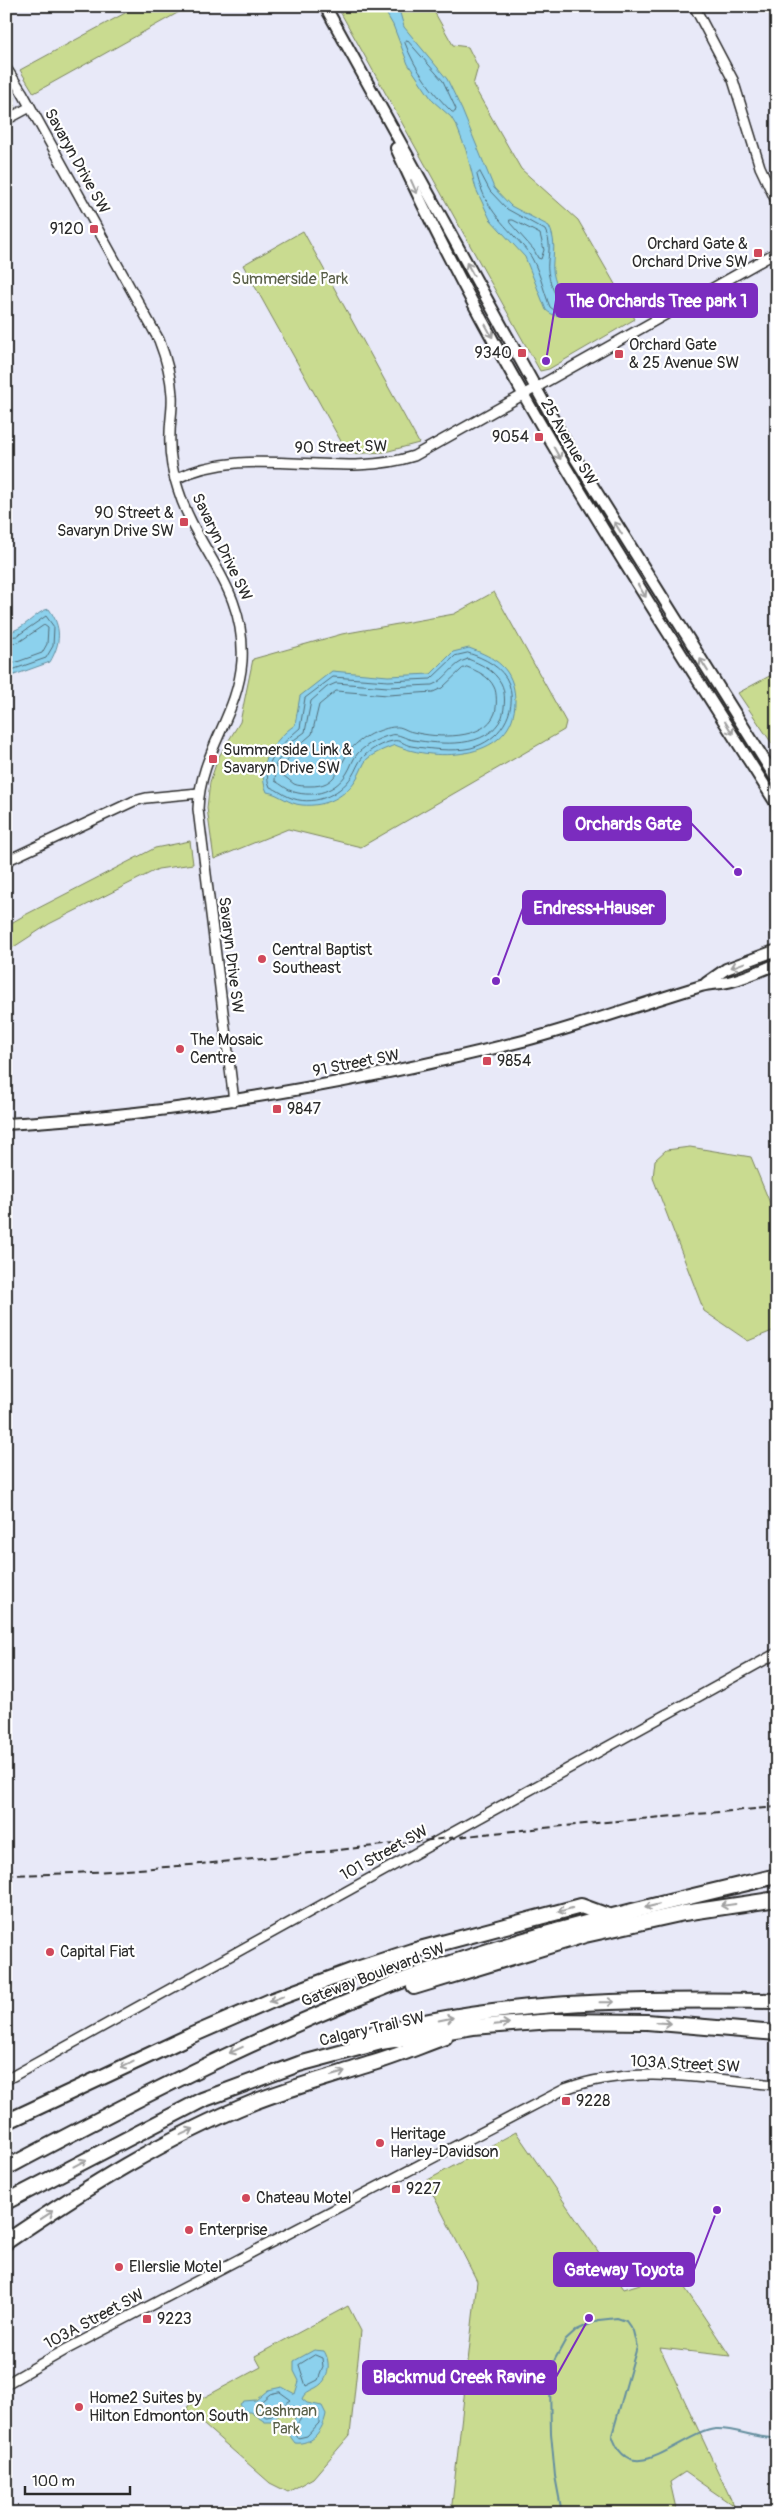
<svg xmlns="http://www.w3.org/2000/svg" width="783" height="2519" font-family="Pangolin,sans-serif">
  <style>
    .green { fill: #c9db90; stroke: #7a835e }
    .water { fill: #8cd1ed; stroke: #658f9f }
    .lines { fill: none; stroke-linecap: round; stroke-linejoin: round }
    .shore { stroke: #526d79; stroke-width: 1 }
    .stream { stroke: #658f9f; stroke-width: 2 }
    .tertiary-casing { stroke: #2b2b2b; stroke-width: 12 }
    .secondary-casing { stroke: #2b2b2b; stroke-width: 14 }
    .motorway-casing { stroke: #2b2b2b; stroke-width: 18 }
    .tertiary { stroke: #fff; stroke-width: 9 }
    .secondary { stroke: #fff; stroke-width: 10 }
    .motorway { stroke: #fff; stroke-width: 14 }
    .rail { stroke: #2b2b2b; stroke-width: 2; stroke-dasharray: 8 4; stroke-linecap: butt }
    .oneway { stroke: #a0a0a0 }
    .poi-dot { fill: #d1495b; stroke: #fff; stroke-width: 2 }
    .labels { text-anchor: middle; dominant-baseline: central; stroke-width: 4.5; stroke-linejoin: round; paint-order: stroke }
    .street-label { font-size: 16px; fill: #2b2b2b; stroke: #fff }
    .poi-label { font-size: 16px; fill: #2b2b2b; stroke: #fff; text-anchor: start }
    .park-label { font-size: 16px; fill: #5a6049; stroke: #fff }
    .leader { fill: none; stroke: #7b2cbf; stroke-width: 2 }
    .callout-dot { fill: #7b2cbf; stroke: #fff; stroke-width: 2 }
    .callout { fill: #7b2cbf; stroke: #7b2cbf; stroke-width: 2 }
    .callout-label { font-size: 18px; text-anchor: middle; font-weight: bold; fill: #fff }
  </style>
  <rect width="100%" height="100%" fill="#e8e9f8"/>
  <filter id="ink" filterUnits="userSpaceOnUse"><feTurbulence type="fractalNoise" baseFrequency=".02" numOctaves="2"/><feDisplacementMap in="SourceGraphic" scale="10" xChannelSelector="R" yChannelSelector="G"/><feConvolveMatrix kernelMatrix="1 2 1 2 8 2 1 2 1" color-interpolation-filters="sRGB"/></filter>
  <g filter="url(#ink)">
    <g class="green">
      <path d="M 138,6 L 190,6 L 34,93 L 20,70 Z"/>
      <path d="M 337,6 L 431,6 L 453,45 L 468,47 L 478,67 L 473,85 L 521,169 L 578,220 L 635,319 L 549,369 L 540,371 Z"/>
      <path d="M 6,84 L 15,97 L 14,108 L 6,112 Z"/>
      <path d="M 303,231 L 419,443 L 385,452 L 348,454 L 243,265 Z"/>
      <path d="M 494,592 L 566,722 L 564,730 L 361,847 L 288,829 L 214,859 L 207,808 L 210,782 L 218,758 L 240,722 L 253,659 L 342,634 L 454,614 Z"/>
      <path d="M 777,672 L 777,751 L 738,693 Z"/>
      <path d="M 190,841 L 193,864 L 158,869 L 49,924 L 6,952 L 6,926 L 25,915 L 155,848 Z"/>
      <path d="M 690,1147 L 751,1157 L 777,1220 L 777,1329 L 748,1341 L 704,1311 L 653,1178 L 655,1160 L 666,1150 Z"/>
      <path d="M 516,2132 L 624,2289 L 675,2273 L 730,2356 L 660,2348 L 734,2506 L 685,2472 L 670,2482 L 677,2513 L 451,2513 L 477,2281 L 426,2181 Z"/>
      <path d="M 348,2306 L 361,2331 L 350,2435 L 313,2478 L 288,2492 L 270,2483 L 187,2410 L 188,2406 L 261,2367 L 255,2356 Z"/>
    </g>
    <g class="water">
      <path d="M 382,6 L 398,6 L 404,27 L 447,79 L 462,110 L 494,188 L 511,206 L 549,226 C 555,239 554,247 553,261 C 551,276 559,293 568,305 L 566,314 C 558,317 553,316 546,310 L 525,257 L 490,219 L 476,189 L 466,150 L 457,127 L 451,117 L 433,101 L 408,64 L 393,25 Z"/>
      <path d="M 49,609 C 62,627 61,643 50,662 L 6,678 L 6,633 C 25,630 37,610 49,609 Z"/>
      <path d="M 469,648 C 496,658 514,668 515,700 C 516,760 436,763 395,745 C 385,749 376,752 367,759 C 363,764 361,771 358,776 C 346,797 326,807 302,805 C 288,804 280,794 267,792 C 255,767 274,739 295,725 L 300,696 L 332,671 L 388,676 L 431,674 L 453,652 Z"/>
      <path d="M 314,2350 L 324,2351 C 330,2360 330,2376 321,2384 C 315,2390 305,2390 302,2399 L 307,2403 L 322,2406 L 326,2414 C 323,2430 312,2445 295,2443 C 282,2427 293,2427 298,2411 L 293,2406 L 280,2414 L 271,2422 L 265,2422 L 250,2412 L 244,2412 L 240,2404 L 244,2401 L 256,2400 L 268,2390 L 282,2387 L 295,2394 L 299,2381 L 294,2371 L 294,2361 Z"/>
    </g>
    <g class="lines">
      <g class="shore">
        <path d="M 407,40 L 443,81 L 456,109 L 455,112 L 452,112 C 432,92 415,70 405,43 Z"/>
        <path d="M 480,172 L 490,191 L 507,209 L 545,230 C 551,242 549,249 548,261 C 546,276 554,294 562,306 L 561,310 L 554,310 L 550,307 C 543,290 539,267 528,252 C 506,225 486,212 477,175 Z"/>
        <path d="M 510,220 L 513,220 L 540,234 L 544,250 L 541,259 L 538,258 L 534,250 L 510,223 Z"/>
        <path d="M 6,637 L 17,636 L 46,616 L 54,627 L 53,646 L 46,658 L 6,672"/>
        <path d="M 6,644 L 19,642 L 44,625 L 48,628 L 47,644 L 42,653 L 6,666"/>
        <path d="M 468,653 C 484,658 503,667 509,684 C 518,713 499,741 471,748 C 453,752 429,749 411,746 C 405,745 399,739 393,741 C 382,743 371,749 363,757 C 358,762 356,770 352,776 C 339,796 312,807 289,797 C 282,794 278,790 270,787 C 259,763 285,741 300,728 L 305,698 L 333,677 L 388,681 L 431,679 L 455,656 Z"/>
        <path d="M 468,659 C 481,664 494,670 501,683 C 506,692 505,708 502,717 C 487,750 441,744 413,740 C 405,739 399,733 391,735 C 379,738 367,744 358,753 C 353,758 351,767 347,773 C 336,791 315,798 294,792 C 287,790 281,784 275,781 L 276,764 L 291,742 L 305,732 L 311,701 L 327,687 L 336,683 L 388,687 L 432,685 C 447,680 452,663 468,659 Z"/>
        <path d="M 467,667 C 477,671 489,676 494,687 C 497,692 497,706 495,713 C 485,741 436,738 413,732 C 406,731 402,726 395,727 C 388,727 379,731 373,733 C 366,736 356,743 351,749 C 337,766 339,787 309,786 C 304,786 298,786 294,784 C 290,781 286,777 282,775 L 283,767 L 297,747 L 312,734 L 319,705 L 336,691 L 388,695 L 433,692 L 442,688 L 462,669 Z"/>
        <path d="M 315,2355 L 322,2358 L 323,2367 L 318,2380 L 306,2386 L 299,2365 Z"/>
        <path d="M 280,2392 L 291,2400 L 276,2410 L 272,2416 L 266,2417 L 255,2409 L 256,2406 L 270,2394 Z"/>
        <path d="M 306,2408 L 319,2411 L 319,2423 L 307,2436 L 298,2438 L 293,2430 L 300,2420 L 303,2409 Z"/>
      </g>
      <path class="stream" d="M 562,2513 L 555,2476 L 551,2433 L 550,2382 L 555,2359 L 565,2341 L 577,2330 L 599,2320 L 617,2318 L 626,2321 L 633,2331 L 637,2347 L 612,2435 C 630,2494 683,2431 716,2429 C 736,2428 756,2439 777,2438"/>
      <defs>
        <g id="tertiary">
          <path d="M 694,6 L 733,80 L 760,167 L 777,203"/>
          <path d="M 6,68 L 22,92 L 159,340 C 166,358 171,376 172,395 C 173,408 170,421 170,433 C 169,452 172,471 178,489 C 197,552 246,587 242,661 C 238,716 200,752 198,809 L 234,1101"/>
          <path d="M 6,120 L 30,107"/>
          <path d="M 175,479 C 250,442 338,481 414,456 L 777,252"/>
          <path d="M 6,861 L 134,801 L 146,798 L 199,793"/>
          <path d="M 6,2080 L 777,1653"/>
          <path d="M 6,2384 L 67,2349 L 565,2089 C 633,2064 707,2079 777,2085"/>
        </g>
        <g id="secondary">
          <path d="M 325,6 L 569,448 L 777,780"/>
          <path d="M 396,148 C 501,379 642,591 777,805"/>
          <path d="M 706,983 L 726,969 L 777,950"/>
          <path d="M 6,1124 C 181,1114 353,1084 523,1041 C 583,1025 641,1004 701,986 C 711,983 722,984 732,981 C 747,977 762,970 777,964"/>
        </g>
        <g id="motorway">
          <path d="M 414,1987 L 585,1935 L 684,1913 L 777,1899"/>
          <path d="M 355,2039 C 492,1999 635,1999 777,2001"/>
          <path d="M 6,2122 L 190,2036 L 273,2000 L 354,1970 L 412,1951 L 581,1906 L 611,1917"/>
          <path d="M 6,2168 C 144,2095 281,2024 428,1971 C 541,1931 660,1904 777,1876"/>
          <path d="M 6,2202 L 202,2100 L 299,2064 L 381,2042 L 473,2027 L 553,2021 L 647,2022 L 777,2033"/>
          <path d="M 6,2242 C 85,2188 165,2138 254,2102 C 292,2087 331,2077 370,2064 C 395,2057 420,2046 445,2037"/>
        </g>
      </defs>
      <use href="#tertiary" class="tertiary-casing"/>
      <use href="#secondary" class="secondary-casing"/>
      <use href="#motorway" class="motorway-casing"/>
      <use href="#tertiary" class="tertiary"/>
      <use href="#secondary" class="secondary"/>
      <use href="#motorway" class="motorway"/>
      <path class="rail" d="M 6,1875 C 152,1873 296,1854 440,1839 C 552,1826 665,1817 777,1807"/>
    </g>
    <defs><path id="oneway-shaft" d="M-6 0H5M1.5-3L5.5 0L1.5 3" fill="none" stroke-width="1.6" stroke-linecap="round" stroke-linejoin="round" transform="scale(1.25)"/></defs>
    <g class="oneway">
      <use href="#oneway-shaft" transform="translate(414 187) rotate(66)"/>
      <use href="#oneway-shaft" transform="translate(470 269) rotate(-119)"/>
      <use href="#oneway-shaft" transform="translate(489 331) rotate(61)"/>
      <use href="#oneway-shaft" transform="translate(557 453) rotate(60)"/>
      <use href="#oneway-shaft" transform="translate(618 528) rotate(-122)"/>
      <use href="#oneway-shaft" transform="translate(642 591) rotate(58)"/>
      <use href="#oneway-shaft" transform="translate(704 665) rotate(-122)"/>
      <use href="#oneway-shaft" transform="translate(729 728) rotate(58)"/>
      <use href="#oneway-shaft" transform="translate(738 965) rotate(160)"/>
      <use href="#oneway-shaft" transform="translate(728 1905) rotate(172)"/>
      <use href="#oneway-shaft" transform="translate(652 1906) rotate(166)"/>
      <use href="#oneway-shaft" transform="translate(565 1910) rotate(165)"/>
      <use href="#oneway-shaft" transform="translate(276 1999) rotate(159)"/>
      <use href="#oneway-shaft" transform="translate(607 2002) rotate(-1)"/>
      <use href="#oneway-shaft" transform="translate(446 2019) rotate(-11)"/>
      <use href="#oneway-shaft" transform="translate(664 2023) rotate(3)"/>
      <use href="#oneway-shaft" transform="translate(502 2024) rotate(-6)"/>
      <use href="#oneway-shaft" transform="translate(236 2050) rotate(155)"/>
      <use href="#oneway-shaft" transform="translate(127 2065) rotate(153)"/>
      <use href="#oneway-shaft" transform="translate(338 2074) rotate(-16)"/>
      <use href="#oneway-shaft" transform="translate(187 2132) rotate(-25)"/>
      <use href="#oneway-shaft" transform="translate(80 2163) rotate(-28)"/>
      <use href="#oneway-shaft" transform="translate(47 2215) rotate(-33)"/>
    </g>
  </g>
  <g class="poi-dot">
    <rect x="89" y="224" width="10" height="10" rx="2.5"/>
    <rect x="753" y="248" width="10" height="10" rx="2.5"/>
    <rect x="517" y="348" width="10" height="10" rx="2.5"/>
    <rect x="614" y="349" width="10" height="10" rx="2.5"/>
    <rect x="534" y="432" width="10" height="10" rx="2.5"/>
    <rect x="179" y="517" width="10" height="10" rx="2.5"/>
    <rect x="208" y="754" width="10" height="10" rx="2.5"/>
    <circle cx="262" cy="959" r="5"/>
    <circle cx="180" cy="1049" r="5"/>
    <rect x="482" y="1056" width="10" height="10" rx="2.5"/>
    <rect x="272" y="1104" width="10" height="10" rx="2.5"/>
    <circle cx="50" cy="1952" r="5"/>
    <rect x="561" y="2096" width="10" height="10" rx="2.5"/>
    <circle cx="380" cy="2143" r="5"/>
    <rect x="391" y="2184" width="10" height="10" rx="2.5"/>
    <circle cx="246" cy="2198" r="5"/>
    <circle cx="189" cy="2230" r="5"/>
    <circle cx="119" cy="2267" r="5"/>
    <rect x="142" y="2314" width="10" height="10" rx="2.5"/>
    <circle cx="79" cy="2407" r="5"/>
  </g>
  <g class="labels">
    <g class="street-label">
      <text transform="translate(77 161) rotate(61)">Savaryn Drive SW</text>
      <text transform="translate(569 442) rotate(60)">25 Avenue SW</text>
      <text transform="translate(341 447) rotate(-1)">90 Street SW</text>
      <text transform="translate(222 547) rotate(64)">Savaryn Drive SW</text>
      <text transform="translate(231 955) rotate(83)">Savaryn Drive SW</text>
      <text transform="translate(356 1063) rotate(-11)">91 Street SW</text>
      <text transform="translate(384 1853) rotate(-29)">101 Street SW</text>
      <text transform="translate(373 1975) rotate(-21)">Gateway Boulevard SW</text>
      <text transform="translate(372 2029) rotate(-13)">Calgary Trail SW</text>
      <text transform="translate(685 2064) rotate(3)">103A Street SW</text>
      <text transform="translate(94 2319) rotate(-28)">103A Street SW</text>
    </g>
    <g class="poi-label">
      <text x="84" y="229" text-anchor="end">9120</text>
      <text x="748" y="244" text-anchor="end">Orchard Gate &amp;<tspan x="748" dy="18">Orchard Drive SW</tspan></text>
      <text x="629" y="345">Orchard Gate<tspan x="629" dy="18">&amp; 25 Avenue SW</tspan></text>
      <text x="512" y="353" text-anchor="end">9340</text>
      <text x="529" y="437" text-anchor="end">9054</text>
      <text x="174" y="513" text-anchor="end">90 Street &amp;<tspan x="174" dy="18">Savaryn Drive SW</tspan></text>
      <text x="223" y="750">Summerside Link &amp;<tspan x="223" dy="18">Savaryn Drive SW</tspan></text>
      <text x="272" y="950">Central Baptist<tspan x="272" dy="18">Southeast</tspan></text>
      <text x="190" y="1040">The Mosaic<tspan x="190" dy="18">Centre</tspan></text>
      <text x="497" y="1061">9854</text>
      <text x="287" y="1109">9847</text>
      <text x="60" y="1952">Capital Fiat</text>
      <text x="576" y="2101">9228</text>
      <text x="390" y="2134">Heritage<tspan x="390" dy="18">Harley-Davidson</tspan></text>
      <text x="406" y="2189">9227</text>
      <text x="256" y="2198">Chateau Motel</text>
      <text x="199" y="2230">Enterprise</text>
      <text x="129" y="2267">Ellerslie Motel</text>
      <text x="157" y="2319">9223</text>
      <text x="89" y="2398">Home2 Suites by<tspan x="89" dy="18">Hilton Edmonton South</tspan></text>
    </g>
    <g class="park-label">
      <text x="290" y="279">Summerside Park</text>
      <text x="286" y="2411">Cashman<tspan x="286" dy="18">Park</tspan></text>
    </g>
  </g>
  <path class="leader" d="M546 361L556 300M738 872L691 823M496 981L523 908M717 2210L694 2270M589 2318L556 2377"/>
  <g class="callout-dot">
    <circle cx="546" cy="361" r="5"/>
    <circle cx="738" cy="872" r="5"/>
    <circle cx="496" cy="981" r="5"/>
    <circle cx="717" cy="2210" r="5"/>
    <circle cx="589" cy="2318" r="5"/>
  </g>
  <g class="callout">
    <rect x="556" y="284" width="201" height="33" rx="5"/>
    <rect x="564" y="807" width="127" height="33" rx="5"/>
    <rect x="523" y="891" width="142" height="33" rx="5"/>
    <rect x="554" y="2253" width="140" height="33" rx="5"/>
    <rect x="363" y="2361" width="193" height="33" rx="5"/>
  </g>
  <g class="callout-label">
    <text x="657" y="307">The Orchards Tree park 1</text>
    <text x="628" y="830">Orchards Gate</text>
    <text x="594" y="914">Endress+Hauser</text>
    <text x="624" y="2276">Gateway Toyota</text>
    <text x="459" y="2383">Blackmud Creek Ravine</text>
  </g>
  <rect width="783" height="2519" fill="none" stroke="#fff" stroke-width="25"/>
  <rect x="12" y="12" width="758" height="2494" fill="none" stroke="#2b2b2b" stroke-width="2" filter="url(#ink)"/>
  <path d="M25 2486v8h105v-8" fill="none" stroke="#2b2b2b" stroke-width="2.5"/>
  <text x="32" y="2486" font-size="15" fill="#2b2b2b" stroke="#ffffff" stroke-width="4" paint-order="stroke">100 m</text>
</svg>
